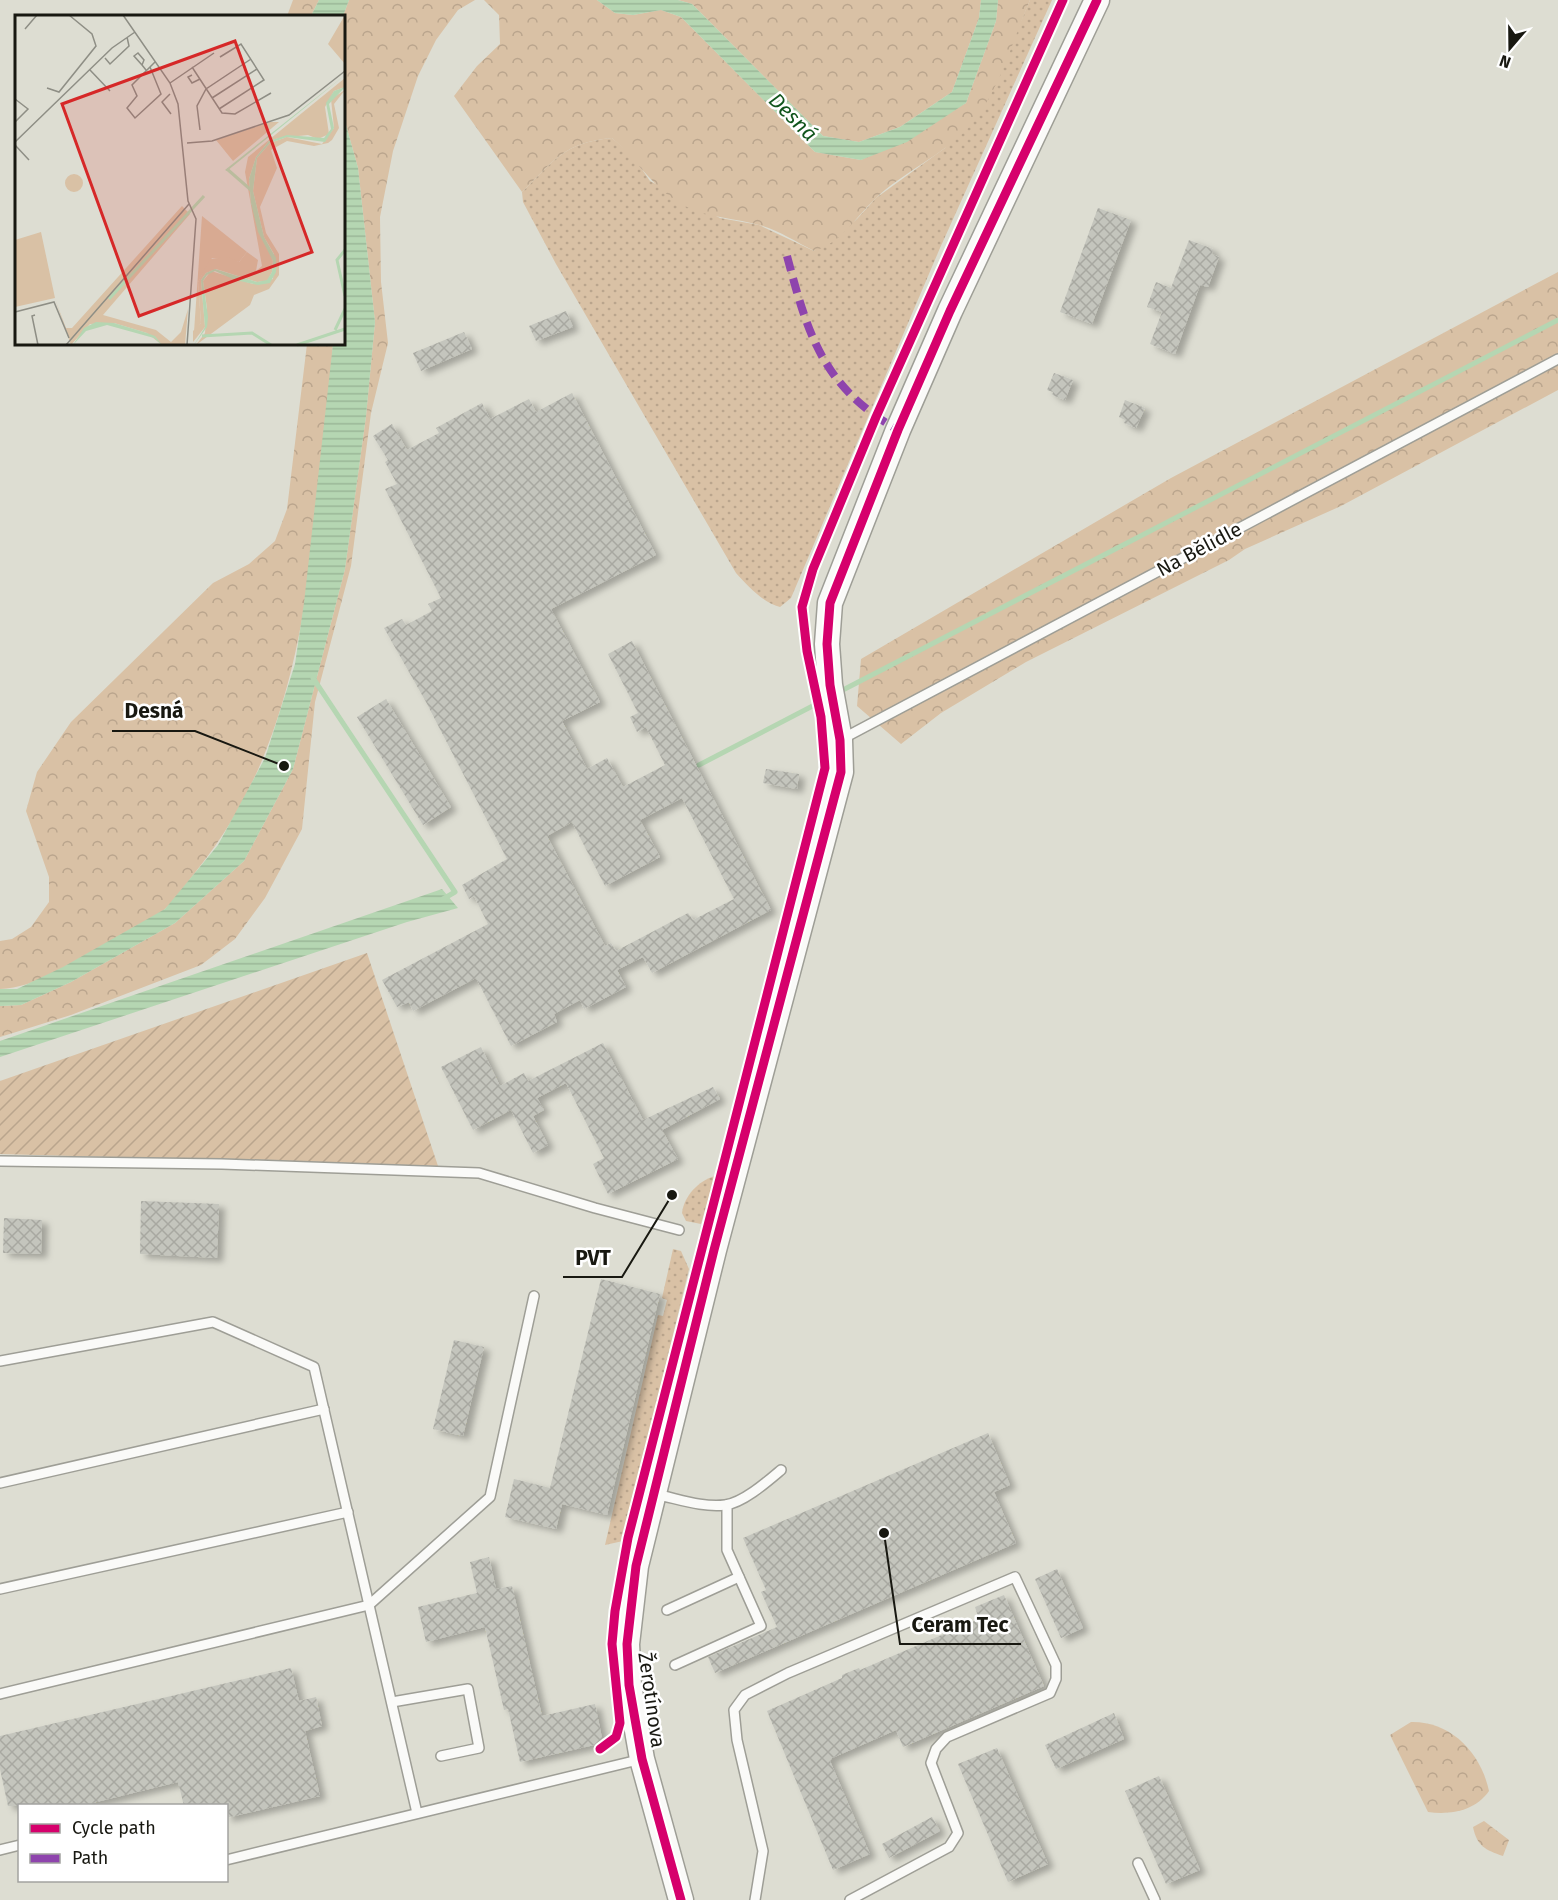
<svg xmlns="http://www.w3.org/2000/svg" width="1558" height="1900" font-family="'Fira Sans',sans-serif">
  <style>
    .grass { fill: url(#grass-dots) }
    .forest { fill: url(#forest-crowns) }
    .garden { fill: url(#garden-furrows) }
    .water { fill: url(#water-rules) }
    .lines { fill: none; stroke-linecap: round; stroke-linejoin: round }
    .stream { stroke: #b5d6b2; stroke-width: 5 }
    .building { fill: url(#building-cross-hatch); fill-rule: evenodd; filter: url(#shadow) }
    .service-casing { stroke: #9e9e96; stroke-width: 12 }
    .tertiary-casing { stroke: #9e9e96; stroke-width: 27 }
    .service { stroke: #fafaf8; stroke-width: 9 }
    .tertiary { stroke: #fafaf8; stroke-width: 24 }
    .quiet { stroke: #8e44ad; stroke-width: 8; stroke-dasharray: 15 8; stroke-linecap: butt }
    .cycleway-casing { stroke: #fff; stroke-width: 13 }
    .cycleway { stroke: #d6006c; stroke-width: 9 }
    .labels { text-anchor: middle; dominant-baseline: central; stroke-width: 5; stroke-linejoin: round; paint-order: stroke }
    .street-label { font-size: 20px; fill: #181811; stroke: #fff }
    .water-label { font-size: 21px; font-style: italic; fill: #10551c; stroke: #fff }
    .inset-river { fill: none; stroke: #b5d6b2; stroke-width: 3 }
    .inset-road { fill: none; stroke: #8e8e85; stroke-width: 1.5 }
    .view { fill: #d62828; fill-opacity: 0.15; stroke: #d62828; stroke-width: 3 }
    .inset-edge { fill: none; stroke: #181811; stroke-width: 3 }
    .leader { fill: none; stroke: #181811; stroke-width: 2 }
    .callout-dot { fill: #181811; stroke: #fff; stroke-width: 2 }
    .callout-label { font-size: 21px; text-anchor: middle; font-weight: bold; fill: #181811; stroke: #fff; stroke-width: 5; stroke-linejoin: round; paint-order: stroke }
  </style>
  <defs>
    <pattern id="grass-dots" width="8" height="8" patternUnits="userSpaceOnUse" patternTransform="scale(1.5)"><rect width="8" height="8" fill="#d9c1a5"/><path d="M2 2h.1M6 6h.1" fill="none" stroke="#baa58d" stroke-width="1.8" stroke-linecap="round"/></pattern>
    <pattern id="forest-crowns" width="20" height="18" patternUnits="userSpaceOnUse" patternTransform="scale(1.5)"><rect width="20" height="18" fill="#d9c1a5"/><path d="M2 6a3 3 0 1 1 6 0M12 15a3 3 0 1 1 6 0" fill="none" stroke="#baa58d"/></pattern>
    <pattern id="garden-furrows" width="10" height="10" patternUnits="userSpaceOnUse" patternTransform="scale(1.5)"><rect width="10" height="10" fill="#d9c1a5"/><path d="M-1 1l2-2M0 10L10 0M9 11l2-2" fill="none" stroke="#baa58d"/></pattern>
    <pattern id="water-rules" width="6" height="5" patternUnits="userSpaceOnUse" patternTransform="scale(1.5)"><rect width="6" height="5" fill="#b5d6b2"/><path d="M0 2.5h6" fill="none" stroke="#9bb798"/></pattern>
    <pattern id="building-cross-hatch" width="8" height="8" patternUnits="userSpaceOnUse" patternTransform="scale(1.5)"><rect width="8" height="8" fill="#c4c5bd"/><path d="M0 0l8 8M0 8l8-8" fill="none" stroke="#a8a8a1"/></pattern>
    <filter id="shadow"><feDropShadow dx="6" dy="4" stdDeviation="3" flood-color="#0004"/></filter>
  </defs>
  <rect width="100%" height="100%" fill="#ddddd2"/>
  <g class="grass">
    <path d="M 1030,0 L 1052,0 L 940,248 L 791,598 L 780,607 C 763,603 747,585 736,573 L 556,264 L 523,202 L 522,192 C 555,160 563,143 612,138 L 632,155 L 650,181 L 720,218 L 759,225 L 814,251 L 856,220 L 876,198 L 945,148 L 1009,49 Z"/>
    <path d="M 715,1176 L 701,1224 L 686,1221 L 682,1213 C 684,1196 698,1181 715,1176 Z"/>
    <path d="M 673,1249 L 681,1251 L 689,1269 L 623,1541 L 605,1545 L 658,1315 L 663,1316 L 667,1300 L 662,1298 Z"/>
  </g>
  <g class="forest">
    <path d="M 293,0 L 319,0 L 311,16 L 287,16 Z"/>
    <path d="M 349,0 L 475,0 L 458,10 L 436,40 L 418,76 L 393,151 L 380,217 L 381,282 L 388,343 L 371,413 L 351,566 L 315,702 L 302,829 L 265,898 L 235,939 L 201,965 L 71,1015 L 0,1037 L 0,1006 L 21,1005 L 71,982 L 175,923 L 244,861 L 293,769 L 345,569 L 366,416 L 375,322 L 358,168 L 344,118 L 343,16 Z"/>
    <path d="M 484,0 L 597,0 L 615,13 L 633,15 L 661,10 L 681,17 L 815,152 L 861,160 L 966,103 L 996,21 L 998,0 L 1030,0 C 1012,42 999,93 969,127 C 942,156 903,172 875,199 C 855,218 841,243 814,251 C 796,242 778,230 759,225 C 735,218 710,218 687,207 C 653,190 639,161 612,138 C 563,143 555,160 522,192 L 454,96 L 477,66 L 500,44 L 499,15 Z"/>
    <path d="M 678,0 L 981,0 L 979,18 L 952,92 L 900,127 L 859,142 L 823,136 L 692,4 Z"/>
    <path d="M 1558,272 L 1558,390 L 1341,506 L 1245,549 L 1229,560 L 1026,662 L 941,713 L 901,744 L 857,706 L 861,659 L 1171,478 Z"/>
    <path d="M 307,344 L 333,344 L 331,371 C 312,542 311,730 197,870 C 187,883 177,898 165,909 C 149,924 122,934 103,945 C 71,963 36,988 0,989 L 0,941 L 12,939 L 31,927 L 49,902 L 49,877 L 26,811 L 37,772 L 71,722 L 213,583 L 249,564 L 275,541 L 287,509 Z"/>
    <path d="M 1411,1722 C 1451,1721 1481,1753 1489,1791 C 1475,1811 1451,1815 1428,1812 L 1390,1735 Z"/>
    <path d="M 1484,1821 L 1509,1840 L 1503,1856 C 1485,1850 1477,1846 1473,1827 Z"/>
  </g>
  <path class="garden" d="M 367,953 L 438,1166 L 0,1154 L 0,1081 Z"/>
  <g class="water">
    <path d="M 319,0 L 349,0 L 343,16 L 311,16 Z"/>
    <path d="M 597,0 L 678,0 L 692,4 L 823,136 L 859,142 L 900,127 L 952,92 L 979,18 L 981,0 L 998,0 L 996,21 L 966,103 L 907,142 L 861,160 L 815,152 L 681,17 L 661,10 L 633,15 L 615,13 Z"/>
    <path d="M 344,118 L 358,168 L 375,322 L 366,416 L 345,569 L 293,769 L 244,861 L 175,923 L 71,982 L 21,1005 L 0,1006 L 0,989 L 17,989 L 63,967 L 165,909 L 218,845 L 265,758 L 295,664 L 304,603 L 333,344 L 344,344 Z"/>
    <path d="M 442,889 L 458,908 L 407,922 L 0,1057 L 0,1041 Z"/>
  </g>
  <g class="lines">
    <g class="stream">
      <path d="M 313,678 L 455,892 L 443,899"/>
      <path d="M 839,692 L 1558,320"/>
      <path d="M 699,765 L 826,699"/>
    </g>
  </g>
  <g class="building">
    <path d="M 1098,208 L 1131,220 L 1092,324 L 1060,312 Z"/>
    <path d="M 1189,240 L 1213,249 L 1212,254 L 1219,257 L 1208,287 L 1200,285 L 1175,354 L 1150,344 L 1162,312 L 1147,307 L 1156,282 L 1171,288 Z"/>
    <path d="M 566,311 L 573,327 L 536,341 L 529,326 Z"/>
    <path d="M 464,332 L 472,349 L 421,371 L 413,353 Z"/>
    <path d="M 1054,373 L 1073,380 L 1065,400 L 1052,395 L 1053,392 L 1047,390 Z"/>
    <path d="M 572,393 L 656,555 L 551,609 L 600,702 L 562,721 L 587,769 L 607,758 L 623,787 L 665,765 L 646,727 L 637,732 L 630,717 L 638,713 L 608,654 L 632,641 L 771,910 L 652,973 L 643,957 L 617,970 L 626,987 L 584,1009 L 580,1000 L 554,1014 L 557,1022 L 511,1046 L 476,978 L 413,1011 L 409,1002 L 397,1007 L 382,980 L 488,924 L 474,896 L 469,899 L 462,885 L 507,859 L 426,702 L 384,628 L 402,619 L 406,625 L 432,611 L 428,604 L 441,598 L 385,489 L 397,484 L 385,462 L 388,460 L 373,436 L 392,424 L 407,450 L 439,433 L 436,428 L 482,403 L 490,419 L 529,399 L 536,412 ZM 682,798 L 734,899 L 693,920 L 688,913 L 616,951 L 611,943 L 605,946 L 547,836 L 572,822 L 605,886 L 660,857 L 640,820 Z"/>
    <path d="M 1125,400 L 1145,408 L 1136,428 L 1124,423 L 1125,420 L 1119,417 Z"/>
    <path d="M 386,699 L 451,807 L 423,825 L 357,717 Z"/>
    <path d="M 766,769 L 799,774 L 797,789 L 763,783 Z"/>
    <path d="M 603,1043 L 643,1120 L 713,1087 L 720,1099 L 662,1130 L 678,1159 L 608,1194 L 593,1164 L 604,1158 L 566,1083 L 537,1098 L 544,1110 L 533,1116 L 548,1145 L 533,1153 L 511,1110 L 473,1130 L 441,1067 L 481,1047 L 500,1086 L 524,1073 L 528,1081 Z"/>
    <path d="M 141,1201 L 219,1204 L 217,1258 L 140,1254 Z"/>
    <path d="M 4,1218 L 42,1220 L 41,1254 L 3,1253 Z"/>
    <path d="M 601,1279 L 660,1294 L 607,1515 L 562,1504 L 556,1529 L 505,1517 L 514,1479 L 550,1488 Z"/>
    <path d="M 454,1340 L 484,1347 L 463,1436 L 433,1429 Z"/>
    <path d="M 988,1433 L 1010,1485 L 994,1492 L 1016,1543 L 715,1673 L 708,1657 L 777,1627 L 761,1592 L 766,1590 L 743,1538 Z"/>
    <path d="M 489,1557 L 496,1589 L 512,1586 L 542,1716 L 595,1704 L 603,1743 L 520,1762 L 508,1709 L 504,1710 L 485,1627 L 426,1642 L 418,1607 L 477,1593 L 470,1562 Z"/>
    <path d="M 1057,1569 L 1083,1628 L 1061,1638 L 1035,1579 Z"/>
    <path d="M 1004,1595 L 1044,1686 L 903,1747 L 896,1730 L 832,1758 L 830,1761 L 870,1854 L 833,1870 L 767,1711 L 842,1678 L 842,1675 L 859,1668 L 860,1670 L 979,1619 L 975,1607 Z"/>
    <path d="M 291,1668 L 299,1701 L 316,1697 L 322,1726 L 305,1731 L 320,1796 L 226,1818 L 226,1806 L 184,1806 L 178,1782 L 80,1806 L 8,1806 L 0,1769 L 0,1736 Z"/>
    <path d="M 1114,1713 L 1124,1739 L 1056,1769 L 1045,1745 Z"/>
    <path d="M 997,1748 L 1048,1864 L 1008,1882 L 958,1764 Z"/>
    <path d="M 1159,1776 L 1200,1870 L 1166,1884 L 1125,1791 Z"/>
    <path d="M 932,1817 L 940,1831 L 889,1858 L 882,1844 Z"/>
  </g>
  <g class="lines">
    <defs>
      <g id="service">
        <path d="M 842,739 L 1558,359"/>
        <path d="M 0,1161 L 222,1164 L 479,1173 L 595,1208 L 679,1230"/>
        <path d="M 0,1361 L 213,1322 L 314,1367 L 417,1813"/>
        <path d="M 0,1483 L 324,1409"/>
        <path d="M 654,1494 C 676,1498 702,1508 725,1505 C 743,1503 768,1481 781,1470"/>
        <path d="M 0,1589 L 348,1512"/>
        <path d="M 667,1610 L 739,1577"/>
        <path d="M 675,1665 L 761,1626 L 727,1550 L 727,1505"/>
        <path d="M 0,1694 L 369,1605 L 490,1497 L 534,1296"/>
        <path d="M 392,1702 L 468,1689 L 479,1748 L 441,1756"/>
        <path d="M 0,1850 L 20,1845"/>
        <path d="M 226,1860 L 642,1759"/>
        <path d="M 1138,1863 L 1155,1900"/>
        <path d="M 755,1900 L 763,1851 L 737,1740 L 734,1710 L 745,1695 L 788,1673 L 1015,1577 L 1056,1665 L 1056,1679 L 1050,1693 L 947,1737 L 936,1749 L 931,1763 L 958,1833 L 949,1847 L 850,1900"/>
      </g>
      <path id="tertiary" d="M 681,1900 L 642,1759 L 629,1685 L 627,1644 L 636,1566 L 714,1250 L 841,772 L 840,740 L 830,685 L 827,644 L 830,603 L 898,430 L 950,311 L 1097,0"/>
    </defs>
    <use href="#service" class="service-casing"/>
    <use href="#tertiary" class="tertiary-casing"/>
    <use href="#service" class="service"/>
    <use href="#tertiary" class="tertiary"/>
    <path class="quiet" d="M 787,256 C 808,335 823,387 898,430"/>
    <defs>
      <g id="cycleway">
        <path d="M 600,1749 L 616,1737 L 620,1723 L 612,1644 L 615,1611 L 628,1538 L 825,768 L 821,717 L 807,651 L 802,607 L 813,569 L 876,417 L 1063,0"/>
        <path d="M 681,1900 L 642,1759 L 629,1685 L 627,1644 L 636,1566 L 714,1250 L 841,772 L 840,740 L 830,685 L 827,644 L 830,603 L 898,430 L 950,311 L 1097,0"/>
      </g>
    </defs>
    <use href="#cycleway" class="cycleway-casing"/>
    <use href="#cycleway" class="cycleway"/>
  </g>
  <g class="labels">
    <g class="street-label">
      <text transform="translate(1199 549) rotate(-28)">Na Bělidle</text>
      <text transform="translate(652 1700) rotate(82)">Žerotínova</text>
    </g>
    <g class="water-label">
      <text transform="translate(793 117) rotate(45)">Desná</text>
    </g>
  </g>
  <g transform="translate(15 15)">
    <rect width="330" height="330" fill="#ddddd2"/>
    <path d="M 187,201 L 232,237 L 224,247 L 197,243 L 183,267 L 186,308 L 179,317 ZM 26,217 L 40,283 L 0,292 L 0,225 Z" fill="#d9c1a5"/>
    <path d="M 330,63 L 330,72 L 319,76 L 310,92 L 314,119 L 303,124 L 293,120 L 264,123 L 254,126 L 241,142 L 234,164 L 236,188 L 258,246 L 257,257 L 252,266 L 242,267 L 201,254 L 191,258 L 186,265 L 190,312 L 178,327 L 178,316 L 186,308 L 183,267 L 195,244 L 213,242 L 224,247 L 232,237 L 243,245 L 241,256 L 247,251 L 230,157 L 233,142 ZM 330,75 L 319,89 L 324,113 L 317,125 L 313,128 L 299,131 L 272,126 L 256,135 L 262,153 L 245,192 L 251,218 L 264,239 L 264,260 L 254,274 L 239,280 L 235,290 L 181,330 L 190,318 L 192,293 L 188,266 L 196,256 L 238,269 L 258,264 L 259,239 L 249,222 L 238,176 L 242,143 L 255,128 L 272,122 L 307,129 L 319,113 L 316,84 ZM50 168a9 9 0 1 1 18 0a9 9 0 1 1-18 0ZM 167,191 L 175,199 L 88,300 L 141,315 L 156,327 L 166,317 L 173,294 L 170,330 L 147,330 L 132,318 L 99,308 L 75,309 L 56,330 L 40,284 L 51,313 L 57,313 Z" fill="#d9c1a5"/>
    <path d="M 330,0 L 330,49 L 313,29 ZM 255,107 L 264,107 L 218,146 L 201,125 Z" fill="#d9c1a5"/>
    <path d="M 330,60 L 212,156 L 210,155 L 215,151 ZM 330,72 L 314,89 L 319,113 L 310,127 L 272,122 L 255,128 L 242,143 L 238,176 L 249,222 L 261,243 L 261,257 L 255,268 L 243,270 L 220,265 L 200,256 L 192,260 L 188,266 L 193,302 L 192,312 L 179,330 L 190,312 L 186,265 L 191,258 L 200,254 L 242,267 L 252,265 L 257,257 L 258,246 L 243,217 L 236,188 L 234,164 L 241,142 L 254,126 L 272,120 L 309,123 L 316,114 L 311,88 L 319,76 ZM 81,307 L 99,308 L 132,318 L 140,321 L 147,330 L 139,323 L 92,310 L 71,316 L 58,330 L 69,313 Z" fill="#b5d6b2"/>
    <path class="inset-river" d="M 212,154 L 236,175M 330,235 L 322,245 L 330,281M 94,284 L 189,181M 320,315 L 330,294M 187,321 L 237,318 L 256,330M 282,330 L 330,314"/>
    <path class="inset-road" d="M 108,0 L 155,68 L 163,89 L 173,186 L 181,204 L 172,330M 10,14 L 22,0M 90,43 L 95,49 L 114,31 L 112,22M 127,50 L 129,45 L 123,38 L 119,41 L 127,50 L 131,55M 135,52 L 146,79 L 120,103 L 112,93 L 122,81 L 117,70 L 140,47M 177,52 L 207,98 L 220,99 L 256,78M 75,55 L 95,76M 177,60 L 173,62 L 177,68 L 185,64M 155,68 L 199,38M 32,73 L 44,77 L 81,31 L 77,19 L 54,0M 155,79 L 147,87 L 156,99M 197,83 L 242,54M 0,84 L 13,94 L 0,107M 204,94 L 249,65 L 226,29 L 205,42M 185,115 L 182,91 L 191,74 L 236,44M 0,127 L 97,33 L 120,17M 172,128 L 197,126 L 274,100 L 330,56M 0,130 L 14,145M 0,297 L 39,287 L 54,323M 20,300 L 17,301 L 23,330M 51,330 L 174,189"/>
    <path class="view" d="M 220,26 L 297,237 L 124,301 L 47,89 Z"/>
    <rect width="330" height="330" class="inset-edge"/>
  </g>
  <path class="leader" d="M284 766L195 731H112M672 1195L622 1277H563M884 1533L900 1644H1021"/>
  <g class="callout-dot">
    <circle cx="284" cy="766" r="6"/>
    <circle cx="672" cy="1195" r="6"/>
    <circle cx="884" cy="1533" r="6"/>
  </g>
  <g class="callout-label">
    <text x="154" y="718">Desná</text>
    <text x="593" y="1265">PVT</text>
    <text x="960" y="1632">Ceram Tec</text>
  </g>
  <rect x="18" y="1804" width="210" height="78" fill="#ffffff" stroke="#a3a3a0" stroke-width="1.5"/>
  <rect x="30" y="1824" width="30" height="9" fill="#d6006c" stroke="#a3a3a0" stroke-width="1.5"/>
  <text x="72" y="1834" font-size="18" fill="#181811">Cycle path</text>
  <rect x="30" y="1854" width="30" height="9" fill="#8e44ad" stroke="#a3a3a0" stroke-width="1.5"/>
  <text x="72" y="1864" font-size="18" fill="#181811">Path</text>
  <g transform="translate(1510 48) rotate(200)" stroke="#ffffff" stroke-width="4.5" paint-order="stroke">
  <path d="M0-4.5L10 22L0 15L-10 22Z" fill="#181811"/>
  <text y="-9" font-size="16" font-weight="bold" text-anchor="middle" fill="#181811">N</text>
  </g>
</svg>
